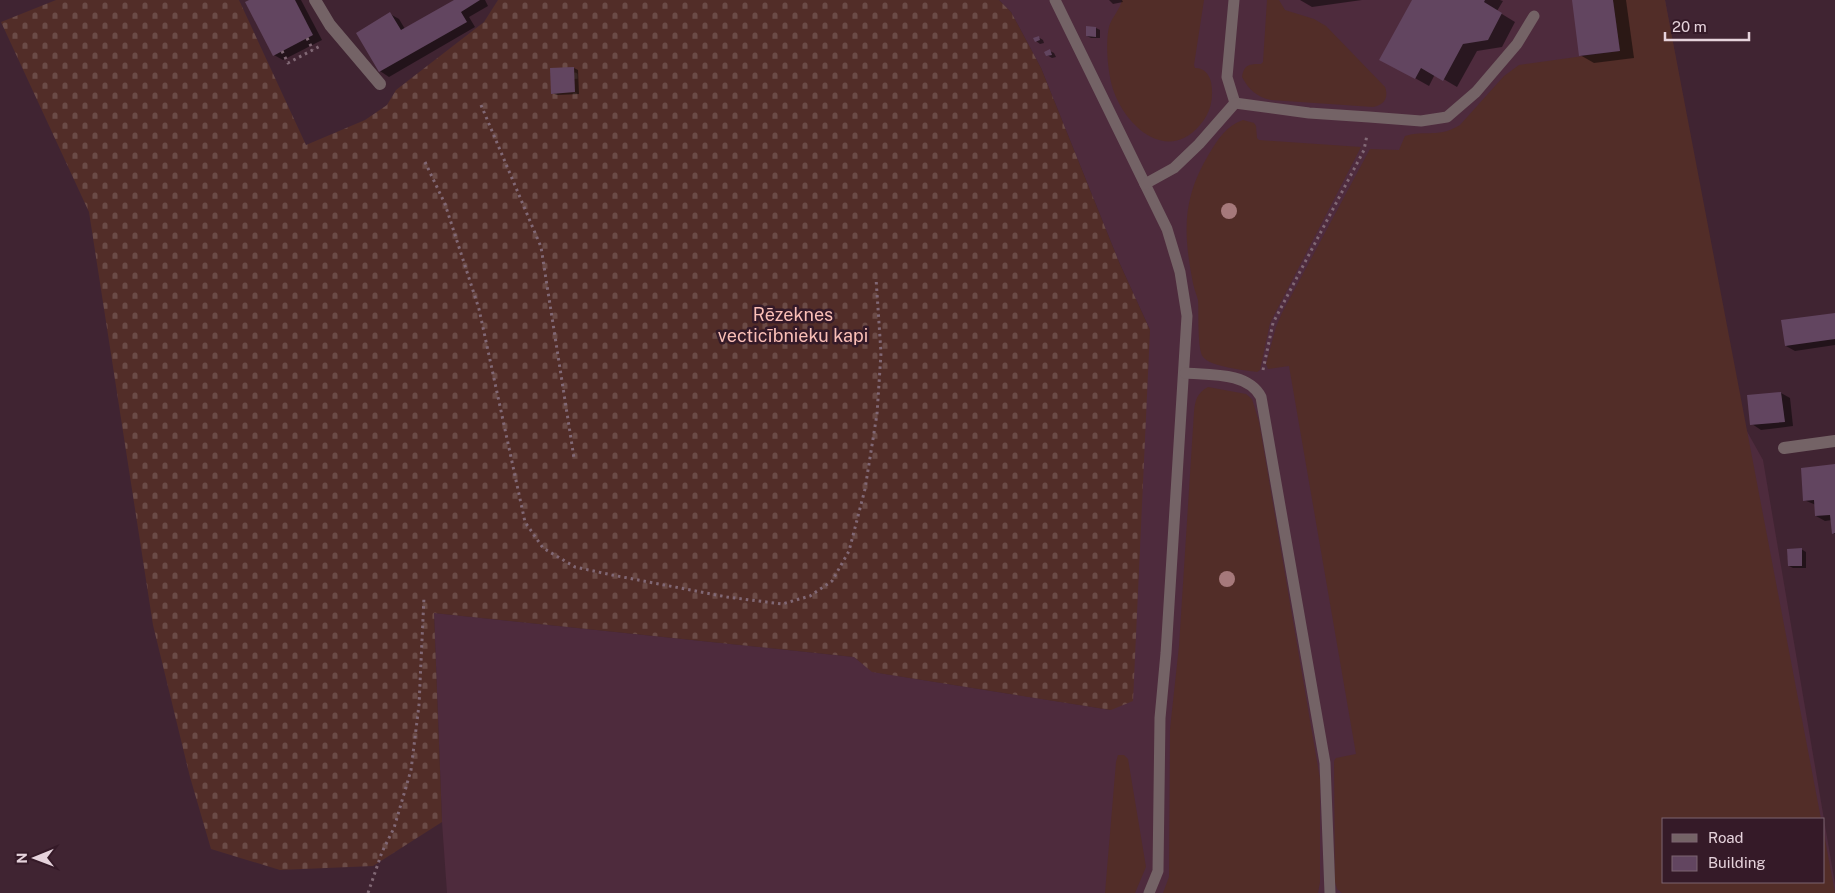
<svg xmlns="http://www.w3.org/2000/svg" width="1835" height="893" font-family="'Public Sans',sans-serif">
  <style>
    .built { fill: #4e2b3d; fill-rule: evenodd }
    .grass { fill: #522d28 }
    .cemetery { fill: url(#cemetery-stones) }
    .shadow { fill: #0007 }
    .building { fill: #624560 }
    .lines { fill: none; stroke-linecap: round; stroke-linejoin: round }
    .path { stroke: #816875; stroke-width: 3; stroke-dasharray: 2.5 4; stroke-linecap: butt }
    .service { stroke: #746366; stroke-width: 11 }
    .minor { stroke: #746366; stroke-width: 12 }
    .tree { fill: #a6797b }
    .labels { text-anchor: middle; dominant-baseline: central; stroke-width: 5; stroke-linejoin: round; paint-order: stroke }
    .park-label { font-size: 18px; fill: #fabfb7; stroke: #351a28 }
  </style>
  <defs>
    <pattern id="cemetery-stones" width="16" height="16" patternUnits="userSpaceOnUse" patternTransform="scale(1.25)"><rect width="16" height="16" fill="#522d28"/><path d="M2 7V4a2 2 0 0 1 4 0v3zM10 15v-3a2 2 0 0 1 4 0v3z" fill="#6b4b47"/></pattern>
  </defs>
  <rect width="100%" height="100%" fill="#402432"/>
  <path class="built" d="M 999,0 L 1665,0 L 1744,426 L 1763,460 L 1835,884 L 1835,893 L 447,893 L 442,822 L 434,613 L 854,657 L 873,672 L 1111,710 L 1150,330 L 1119,262 L 1041,68 L 1011,12 ZM 1664,819 L 1824,819 L 1824,882 L 1664,882 Z"/>
  <g class="grass">
    <path d="M 1122,0 L 1204,0 L 1194,65 L 1195,68 C 1204,68 1209,74 1211,82 C 1214,97 1211,113 1200,125 C 1168,163 1127,128 1114,92 C 1108,76 1105,44 1109,27 C 1111,18 1120,10 1122,0 Z"/>
    <path d="M 1267,0 L 1279,0 L 1285,10 L 1314,19 L 1326,26 L 1385,87 C 1389,98 1384,105 1373,107 L 1271,100 C 1257,97 1249,90 1242,77 C 1244,64 1250,64 1261,64 L 1263,62 Z"/>
    <path d="M 1613,0 L 1665,0 L 1821,819 L 1664,819 L 1664,882 L 1824,882 L 1824,834 L 1835,893 L 1342,893 L 1337,889 L 1335,882 L 1334,761 L 1336,758 L 1356,754 L 1289,366 L 1268,369 L 1266,364 L 1276,327 L 1282,313 L 1370,149 L 1399,150 L 1405,136 C 1426,129 1437,139 1460,125 L 1504,76 L 1519,65 L 1620,51 Z"/>
    <path d="M 1243,120 L 1254,123 L 1256,126 L 1257,138 L 1259,140 L 1361,147 L 1270,323 L 1260,370 L 1257,372 C 1244,370 1211,367 1203,357 C 1197,349 1199,312 1198,300 C 1196,293 1193,286 1192,278 C 1183,230 1183,197 1209,154 C 1218,139 1226,126 1243,120 Z"/>
    <path d="M 1208,387 L 1246,394 L 1252,399 L 1259,422 L 1320,779 L 1320,882 L 1318,893 L 1163,893 L 1169,877 L 1170,729 L 1179,646 L 1194,412 C 1195,400 1197,393 1208,387 Z"/>
    <path d="M 1118,755 L 1124,755 L 1128,759 L 1146,867 L 1135,893 L 1105,893 L 1116,762 Z"/>
  </g>
  <path class="cemetery" d="M 56,0 L 239,0 L 306,145 L 365,120 L 387,105 L 396,90 L 484,22 L 498,0 L 999,0 L 1011,12 L 1041,68 L 1119,262 L 1150,330 L 1133,701 L 1111,710 L 872,672 L 854,657 L 434,613 L 442,822 L 373,866 L 280,870 L 211,849 L 190,777 L 153,625 L 89,212 L 1,22 Z"/>
  <g class="shadow">
    <path d="M 251,0 L 301,0 L 322,40 L 283,60 L 274,55 Z"/>
    <path d="M 456,0 L 485,0 L 488,6 L 469,17 L 475,27 L 389,77 L 380,71 L 390,14 L 399,19 L 405,29 Z"/>
    <path d="M 1109,0 L 1122,0 L 1123,2 L 1113,4 Z"/>
    <path d="M 1300,0 L 1362,0 L 1312,7 Z"/>
    <path d="M 1413,0 L 1500,0 L 1503,1 L 1497,11 L 1515,22 L 1502,47 L 1477,51 L 1457,87 L 1435,74 L 1429,86 L 1381,59 Z"/>
    <path d="M 1573,0 L 1626,0 L 1634,58 L 1594,63 L 1580,55 Z"/>
    <path d="M 1096,28 L 1100,30 L 1100,38 L 1091,38 L 1087,36 Z"/>
    <path d="M 1038,37 L 1043,40 L 1044,43 L 1040,44 L 1036,41 Z"/>
    <path d="M 1050,51 L 1054,53 L 1056,57 L 1052,58 L 1047,55 Z"/>
    <path d="M 574,68 L 578,70 L 579,94 L 557,95 L 552,93 L 551,69 Z"/>
    <path d="M 1835,314 L 1835,345 L 1795,351 L 1786,346 Z"/>
    <path d="M 1781,393 L 1790,398 L 1793,426 L 1761,430 L 1752,424 Z"/>
    <path d="M 1835,466 L 1835,534 L 1833,533 L 1832,520 L 1825,521 L 1816,516 L 1816,505 L 1804,500 Z"/>
    <path d="M 1801,549 L 1806,552 L 1806,568 L 1793,568 L 1789,566 Z"/>
  </g>
  <g class="building">
    <path d="M 249,0 L 295,0 L 313,35 L 273,56 L 245,2 Z"/>
    <path d="M 454,0 L 480,0 L 461,12 L 467,22 L 379,72 L 356,33 L 390,12 L 401,30 Z"/>
    <path d="M 1412,0 L 1485,0 L 1484,2 L 1502,13 L 1488,40 L 1463,44 L 1443,81 L 1421,68 L 1415,79 L 1379,60 Z"/>
    <path d="M 1572,0 L 1613,0 L 1620,51 L 1579,56 Z"/>
    <path d="M 1086,26 L 1096,27 L 1096,37 L 1086,36 Z"/>
    <path d="M 1039,36 L 1040,40 L 1035,42 L 1033,38 Z"/>
    <path d="M 1050,49 L 1052,55 L 1046,56 L 1044,52 Z"/>
    <path d="M 574,67 L 575,92 L 551,94 L 550,68 Z"/>
    <path d="M 1835,313 L 1835,339 L 1785,346 L 1781,320 Z"/>
    <path d="M 1781,392 L 1785,422 L 1750,425 L 1747,395 Z"/>
    <path d="M 1835,464 L 1835,533 L 1832,534 L 1830,515 L 1815,516 L 1814,500 L 1803,501 L 1801,468 Z"/>
    <path d="M 1802,548 L 1802,566 L 1788,566 L 1787,549 Z"/>
  </g>
  <g class="lines">
    <g class="path">
      <path d="M 307,38 L 313,50"/>
      <path d="M 282,51 L 288,63 L 322,45"/>
      <path d="M 481,105 L 541,247 L 574,458"/>
      <path d="M 425,162 L 445,204 L 479,309 L 525,522 L 543,548 L 575,567 L 612,575 L 727,597 L 782,604 L 810,596 L 832,581 L 849,551 L 865,489 L 877,414 L 881,353 L 876,278"/>
      <path d="M 1263,370 L 1273,323 L 1364,150 L 1367,135"/>
      <path d="M 368,893 L 382,852 L 394,828 L 411,770 L 419,705 L 424,597"/>
    </g>
    <g class="service">
      <path d="M 1055,0 L 1167,229 L 1180,272 L 1187,316 L 1166,653 L 1160,718 L 1158,871 L 1149,893"/>
      <path d="M 1234,0 L 1227,77 L 1235,103 L 1309,113 L 1369,117 L 1421,121 L 1447,117 L 1476,92 L 1517,44 L 1534,16"/>
      <path d="M 1145,184 L 1174,168 L 1199,144 L 1235,103"/>
      <path d="M 1185,373 C 1210,375 1248,372 1261,397 L 1325,763 L 1330,893"/>
    </g>
    <g class="minor">
      <path d="M 315,0 L 330,25 L 380,84"/>
      <path d="M 1784,448 L 1835,441"/>
    </g>
  </g>
  <g class="tree">
    <circle cx="1229" cy="211" r="8"/>
    <circle cx="1227" cy="579" r="8"/>
  </g>
  <g class="labels">
    <g class="park-label">
      <text x="793" y="314">Rēzeknes<tspan x="793" dy="21">vecticībnieku kapi</tspan></text>
    </g>
  </g>
  <rect x="1662" y="818" width="162" height="65" fill="#351a28" stroke="#7c6470"/>
  <rect x="1672" y="834" width="25" height="8" fill="#746366" stroke="#7c6470"/>
  <text x="1708" y="843" font-size="15" fill="#e6d3dc">Road</text>
  <rect x="1672" y="856" width="25" height="15" fill="#624560" stroke="#7c6470"/>
  <text x="1708" y="868" font-size="15" fill="#e6d3dc">Building</text>
  <g transform="translate(35 858) rotate(269)" stroke="#351a28" stroke-width="4" paint-order="stroke">
  <path d="M0-4L9 19L0 12L-9 19Z" fill="#e6d3dc"/>
  <text y="-8" font-size="14" font-weight="bold" text-anchor="middle" fill="#e6d3dc">N</text>
  </g>
  <path d="M1665 32v8h84v-8" fill="none" stroke="#e6d3dc" stroke-width="2.5"/>
  <text x="1672" y="32" font-size="15" fill="#e6d3dc" stroke="#351a28" stroke-width="4" paint-order="stroke">20 m</text>
</svg>
